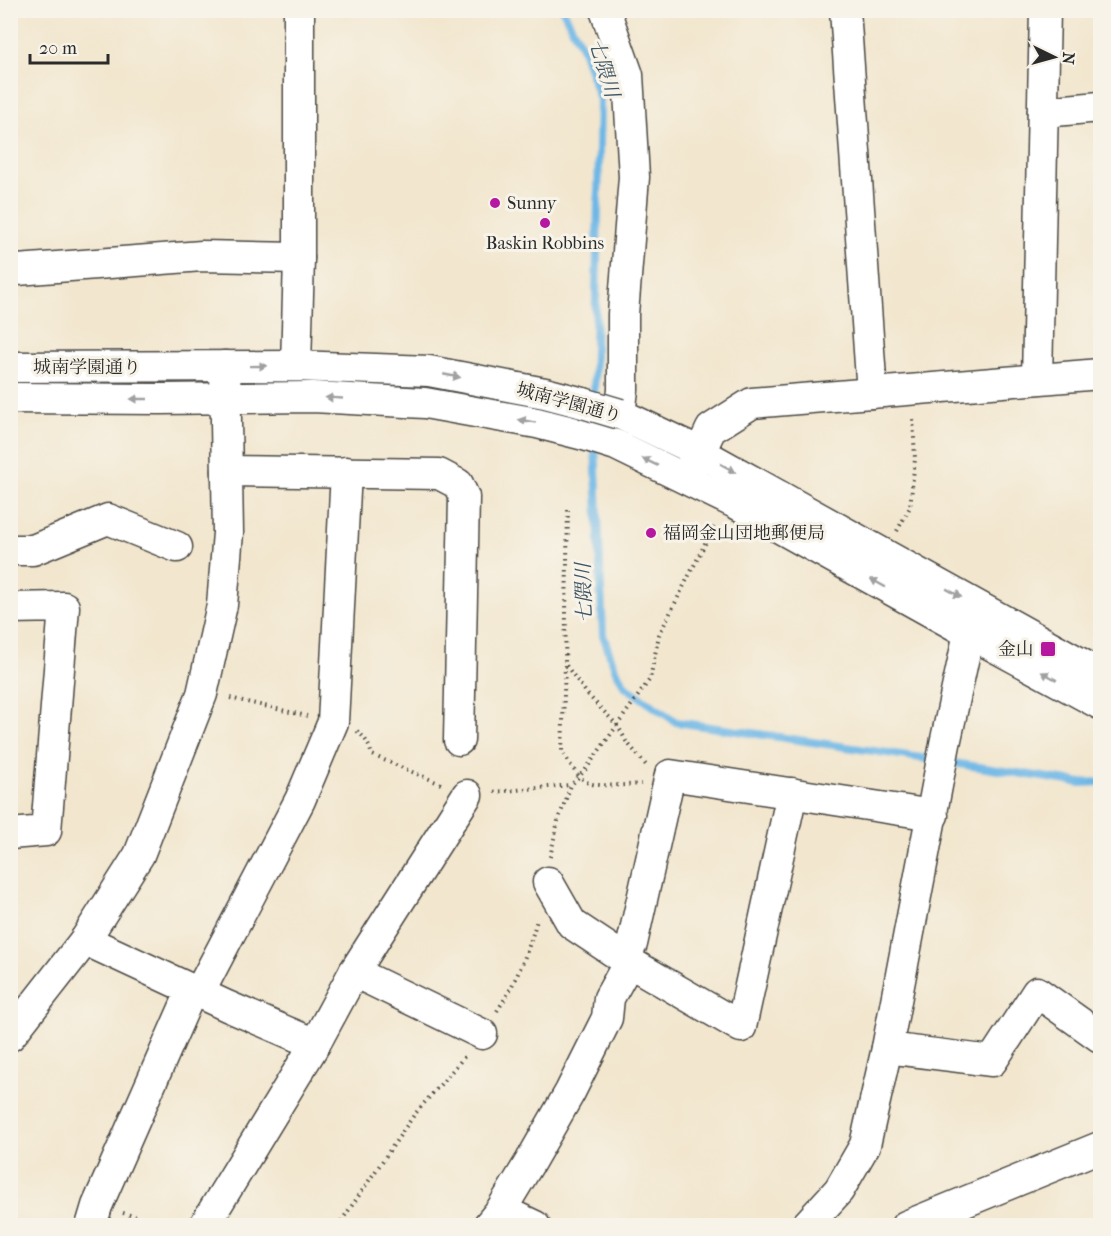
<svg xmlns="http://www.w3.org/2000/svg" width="1111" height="1236" font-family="'IM FELL French Canon','Noto Serif JP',serif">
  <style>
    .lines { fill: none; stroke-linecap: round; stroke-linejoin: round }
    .stream { stroke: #6db7e6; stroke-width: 8 }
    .minor-casing { stroke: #494743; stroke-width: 33 }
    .path { stroke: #494743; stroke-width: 4; stroke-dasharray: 1.5 4.5; stroke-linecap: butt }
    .minor { stroke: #fff; stroke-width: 30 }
    .minor-bridge-casing { stroke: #494743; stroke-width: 33; stroke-linecap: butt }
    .minor-bridge { stroke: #fff; stroke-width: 30 }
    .oneway { fill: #a0a0a0 }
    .poi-dot { fill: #b5179e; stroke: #f7f3e8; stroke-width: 2 }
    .labels { text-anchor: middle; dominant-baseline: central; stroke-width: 6; stroke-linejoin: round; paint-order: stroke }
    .poi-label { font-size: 18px; fill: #2b2b2b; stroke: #f7f3e8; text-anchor: start }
    .street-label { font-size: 18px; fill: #2b2b2b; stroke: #f7f3e8 }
    .water-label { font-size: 20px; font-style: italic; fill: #3f5563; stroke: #f7f3e8 }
  </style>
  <rect width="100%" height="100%" fill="#f7f3e8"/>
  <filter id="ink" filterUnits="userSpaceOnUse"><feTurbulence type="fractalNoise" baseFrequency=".0167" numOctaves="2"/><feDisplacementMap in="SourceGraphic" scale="12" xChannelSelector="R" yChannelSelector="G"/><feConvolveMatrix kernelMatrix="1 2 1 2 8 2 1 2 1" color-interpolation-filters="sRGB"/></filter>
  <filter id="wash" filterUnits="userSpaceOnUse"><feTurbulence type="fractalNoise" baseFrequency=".008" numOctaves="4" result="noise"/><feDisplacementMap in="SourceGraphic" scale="24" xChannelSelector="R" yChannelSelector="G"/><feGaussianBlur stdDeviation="1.35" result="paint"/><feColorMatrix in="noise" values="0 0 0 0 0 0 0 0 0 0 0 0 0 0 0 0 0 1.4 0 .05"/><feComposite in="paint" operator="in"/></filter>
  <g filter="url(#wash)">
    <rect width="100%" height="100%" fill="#f2e6ce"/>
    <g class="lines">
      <g class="stream">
        <path d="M 563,10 L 583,49 L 600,100 L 594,401"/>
        <path d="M 595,445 L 603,635 L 615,669 L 626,687 L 676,722 L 935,760"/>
        <path d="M 947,762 L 1081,783 L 1100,782"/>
      </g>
    </g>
  </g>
  <g filter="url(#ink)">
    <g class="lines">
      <defs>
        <g id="minor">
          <path d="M 605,10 L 628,75 L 634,177 L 623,314 L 623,390 L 620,414 L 700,452 L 1100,674"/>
          <path d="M 845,10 L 872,393"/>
          <path d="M 1043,112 L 1100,107"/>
          <path d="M 10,267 L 17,270 L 202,256 L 299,258"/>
          <path d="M 296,366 L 299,258 L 299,10"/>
          <path d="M 10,367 L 296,366 L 429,371 L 545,393 L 583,403"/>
          <path d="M 1037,379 L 1045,10"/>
          <path d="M 10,398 L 161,399 L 313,397 L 425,403 L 537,423 L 584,435 L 616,445 L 737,504 L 969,633 L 1100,704"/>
          <path d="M 690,468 L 700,452 L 711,429 L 752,403 L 1100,374"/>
          <path d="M 227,471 L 439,474 L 458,484 L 464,497 L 459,740"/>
          <path d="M 10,550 L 33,550 L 108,519 L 177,547"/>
          <path d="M 10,608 L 64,607 L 46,831 L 10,834"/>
          <path d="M 548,882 L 572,924 L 629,962 L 741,1027 L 792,793"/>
          <path d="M 85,940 L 227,1006 L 315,1044 L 354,972 L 467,795"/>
          <path d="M 632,944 L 670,775 L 933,815"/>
          <path d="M 354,972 L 482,1034"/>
          <path d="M 199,993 L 300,800 L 333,722 L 346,472"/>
          <path d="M 10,1036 L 85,940 L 139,855 L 202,694 L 222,605 L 228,533 L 225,366"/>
          <path d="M 887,1048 L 992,1061 L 1037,992 L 1100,1037"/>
          <path d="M 501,1210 L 535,1226"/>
          <path d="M 91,1226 L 97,1206 L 192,990"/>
          <path d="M 204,1226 L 315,1044"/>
          <path d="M 488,1226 L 501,1210 L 530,1162 L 570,1092 L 607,1018 L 609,998 L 629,962"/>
          <path d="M 806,1226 L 839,1190 L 865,1145 L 887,1048 L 945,744 L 969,633 L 977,616"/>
          <path d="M 906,1226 L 1100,1147"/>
        </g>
      </defs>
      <use href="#minor" class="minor-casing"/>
      <g class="path">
        <path d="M 568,510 L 565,664 L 588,695 L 618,726 L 626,741 L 646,765"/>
        <path d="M 897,531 L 910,507 L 915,459 L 913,417"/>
        <path d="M 565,665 L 562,751 C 569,762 577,778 589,783 C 598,787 630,785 641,784"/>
        <path d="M 230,698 L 307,716"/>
        <path d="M 357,731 C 366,738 369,745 372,755 L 441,784"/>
        <path d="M 494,792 L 571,785"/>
        <path d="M 550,857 L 558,821 L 571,785 L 586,769 L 650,679 L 659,635 L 715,524"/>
        <path d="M 497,1011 C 516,983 528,952 537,920"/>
        <path d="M 123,1213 L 141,1218 L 154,1226"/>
        <path d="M 338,1226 L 414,1115 L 465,1056"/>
      </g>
      <use href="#minor" class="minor"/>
      <defs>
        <path id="minor-bridge" d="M 583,403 L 620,414"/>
      </defs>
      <use href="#minor-bridge" class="minor-bridge-casing"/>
      <use href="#minor-bridge" class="minor-bridge"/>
    </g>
    <defs><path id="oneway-solid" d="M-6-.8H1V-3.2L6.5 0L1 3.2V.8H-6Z" transform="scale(1.5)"/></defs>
    <g class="oneway">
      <use href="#oneway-solid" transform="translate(258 366) rotate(-1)"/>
      <use href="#oneway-solid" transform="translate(452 376) rotate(11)"/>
      <use href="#oneway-solid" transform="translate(334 398) rotate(-177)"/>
      <use href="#oneway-solid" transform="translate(139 399) rotate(-180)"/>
      <use href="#oneway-solid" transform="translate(527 421) rotate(-170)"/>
      <use href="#oneway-solid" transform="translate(650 462) rotate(-154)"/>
      <use href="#oneway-solid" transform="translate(728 468) rotate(29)"/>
      <use href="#oneway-solid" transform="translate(878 583) rotate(-151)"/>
      <use href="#oneway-solid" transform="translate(954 593) rotate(29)"/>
      <use href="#oneway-solid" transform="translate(1049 676) rotate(-152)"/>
    </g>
  </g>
  <g class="poi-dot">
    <circle cx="495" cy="203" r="6"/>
    <circle cx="545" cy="223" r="6"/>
    <circle cx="651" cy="533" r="6"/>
    <rect x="1040" y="641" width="16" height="16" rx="3"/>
  </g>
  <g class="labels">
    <g class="poi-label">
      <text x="507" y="203">Sunny</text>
      <text x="545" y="243" text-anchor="middle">Baskin Robbins</text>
      <text x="663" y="533">福岡金山団地郵便局</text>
      <text x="1034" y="649" text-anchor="end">金山</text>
    </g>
    <g class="street-label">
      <text x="87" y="367">城南学園通り</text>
      <text transform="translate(569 403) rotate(15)">城南学園通り</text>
    </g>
    <g class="water-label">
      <text transform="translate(604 68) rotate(73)">七隈川</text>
      <text transform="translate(584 593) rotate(-92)">七隈川</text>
    </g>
  </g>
  <rect width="1111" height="1236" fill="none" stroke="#f7f3e8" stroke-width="36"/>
  <g transform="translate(1054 57) rotate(95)" stroke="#f7f3e8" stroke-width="4.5" paint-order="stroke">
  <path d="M0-4.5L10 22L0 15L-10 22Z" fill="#2b2b2b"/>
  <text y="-9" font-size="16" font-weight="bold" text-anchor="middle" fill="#2b2b2b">N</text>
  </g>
  <path d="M30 54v9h78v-9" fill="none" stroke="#2b2b2b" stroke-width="3"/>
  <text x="39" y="54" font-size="18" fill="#2b2b2b" stroke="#f7f3e8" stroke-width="4.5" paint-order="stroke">20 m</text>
</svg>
